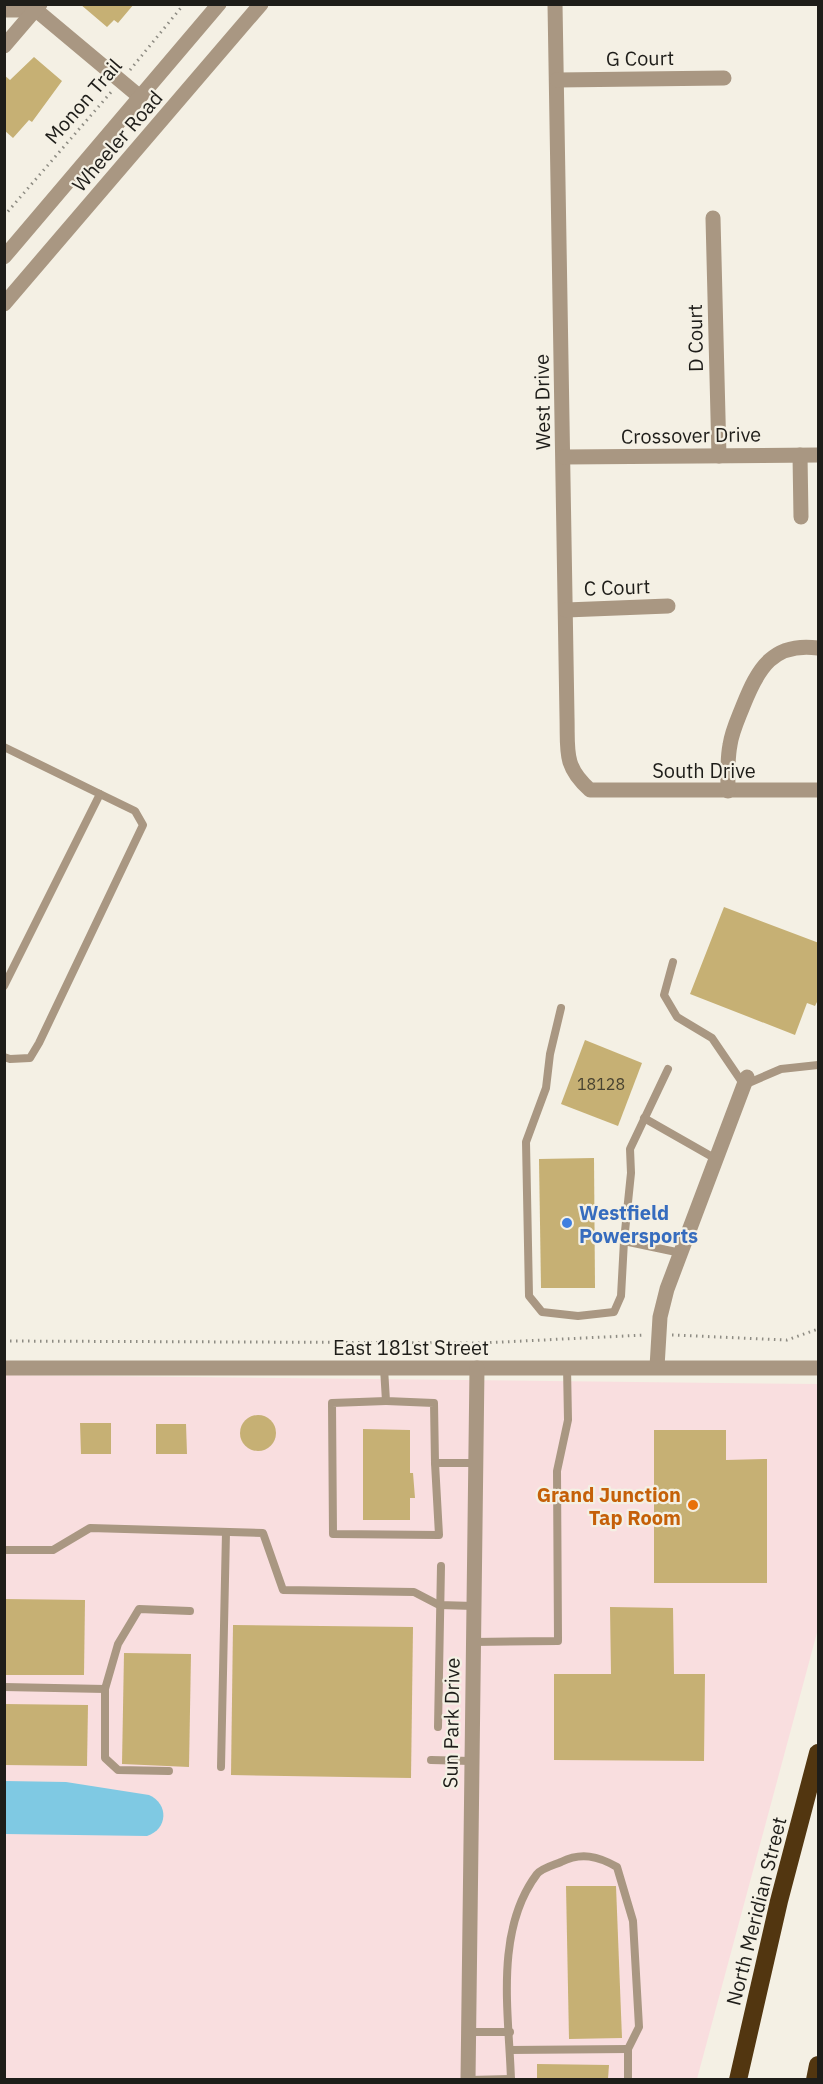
<svg xmlns="http://www.w3.org/2000/svg" width="823" height="2084" font-family="'IBM Plex Sans',sans-serif">
  <style>
    .commercial { fill: #f9dedf }
    .water { fill: #7fc9e3 }
    .building { fill: #c6b074 }
    .lines { fill: none; stroke-linecap: round; stroke-linejoin: round }
    .path { stroke: #8e8c83; stroke-width: 3; stroke-dasharray: 1.5 4.5; stroke-linecap: butt }
    .service { stroke: #a99782; stroke-width: 8 }
    .minor { stroke: #a99782; stroke-width: 15 }
    .tertiary { stroke: #a99782; stroke-width: 15 }
    .motorway { stroke: #523610; stroke-width: 18 }
    .shop-dot { fill: #3f7fe0; stroke: #f4f0e4; stroke-width: 2 }
    .food-dot { fill: #e8710a; stroke: #f4f0e4; stroke-width: 2 }
    .labels { text-anchor: middle; dominant-baseline: central; stroke-width: 4.5; stroke-linejoin: round; paint-order: stroke }
    .number-label { font-size: 16px; fill: #484230 }
    .street-label { font-size: 20px; fill: #1e1d19; stroke: #f4f0e4 }
    .shop-label { font-size: 20px; font-weight: bold; fill: #366cbe; stroke: #f4f0e4; text-anchor: start }
    .food-label { font-size: 20px; font-weight: bold; fill: #c56008; stroke: #f4f0e4; text-anchor: end }
  </style>
  <rect width="100%" height="100%" fill="#f4f0e4"/>
  <path class="commercial" d="M 5,1375 L 818,1384 L 818,1629 L 697,2079 L 5,2080 Z"/>
  <path class="water" d="M 5,1781 L 66,1782 L 149,1795 C 169,1804 168,1829 147,1836 L 5,1834 Z"/>
  <g class="building">
    <path d="M 80,4 L 134,4 L 118,23 L 114,20 L 107,27 Z"/>
    <path d="M 34,57 L 62,81 L 32,122 L 29,120 L 13,138 L 4,130 L 4,75 L 10,80 Z"/>
    <path d="M 724,907 L 819,943 L 819,998 L 815,1006 L 807,1003 L 795,1035 L 690,994 Z"/>
    <path d="M 585,1040 L 642,1063 L 618,1126 L 561,1104 Z"/>
    <path d="M 594,1158 L 595,1288 L 541,1288 L 539,1159 Z"/>
    <circle cx="258" cy="1433" r="18"/>
    <path d="M 80,1423 L 111,1423 L 111,1454 L 81,1454 Z"/>
    <path d="M 156,1424 L 186,1424 L 187,1454 L 156,1454 Z"/>
    <path d="M 363,1429 L 410,1430 L 410,1473 L 413,1473 L 415,1498 L 410,1498 L 410,1520 L 363,1520 Z"/>
    <path d="M 654,1430 L 726,1430 L 726,1460 L 767,1459 L 767,1583 L 654,1583 Z"/>
    <path d="M 4,1599 L 85,1600 L 84,1675 L 4,1675 Z"/>
    <path d="M 610,1607 L 673,1608 L 674,1674 L 705,1674 L 704,1761 L 554,1760 L 554,1674 L 611,1674 Z"/>
    <path d="M 233,1625 L 413,1627 L 411,1778 L 231,1775 Z"/>
    <path d="M 124,1653 L 191,1654 L 189,1767 L 122,1764 Z"/>
    <path d="M 4,1704 L 88,1705 L 87,1766 L 4,1765 Z"/>
    <path d="M 566,1886 L 616,1886 L 622,2038 L 569,2039 Z"/>
    <path d="M 537,2064 L 609,2065 L 608,2079 L 537,2079 Z"/>
  </g>
  <g class="lines">
    <g class="path">
      <path d="M 130,70 L 184,4"/>
      <path d="M 4,216 L 112,91"/>
      <path d="M 672,1335 L 787,1340 L 818,1329"/>
      <path d="M 4,1341 L 482,1343 L 645,1335"/>
    </g>
    <g class="service">
      <path d="M 4,747 L 100,794 L 4,986"/>
      <path d="M 673,962 L 664,995 L 677,1017 L 712,1038 L 744,1085 L 781,1069 L 818,1065"/>
      <path d="M 561,1008 L 550,1054 L 546,1088 L 526,1142 L 529,1296 L 542,1312 L 578,1316 L 614,1312 L 621,1296 L 624,1241 L 681,1253"/>
      <path d="M 4,1057 L 10,1059 L 30,1058 L 39,1043 L 143,825 L 135,811 L 100,794"/>
      <path d="M 644,1118 L 716,1159"/>
      <path d="M 624,1241 L 631,1173 L 630,1149 L 668,1069"/>
      <path d="M 384,1368 L 386,1401 L 434,1403 L 435,1463 L 476,1463"/>
      <path d="M 386,1401 L 332,1403 L 333,1534 L 439,1535 L 435,1463"/>
      <path d="M 4,1550 L 53,1550 L 90,1528 L 263,1533 L 283,1590 L 414,1592 L 439,1605 L 474,1606"/>
      <path d="M 473,1642 L 558,1641 L 557,1471 L 568,1420 L 567,1367"/>
      <path d="M 4,1687 L 105,1689 L 118,1644 L 139,1609 L 190,1611"/>
      <path d="M 105,1689 L 105,1758 L 118,1770 L 169,1771"/>
      <path d="M 438,1727 L 441,1566"/>
      <path d="M 431,1760 L 471,1761"/>
      <path d="M 221,1767 L 226,1532"/>
      <path d="M 468,2032 L 510,2032"/>
      <path d="M 510,2050 L 628,2049"/>
      <path d="M 469,2080 L 511,2079"/>
      <path d="M 511,2080 C 509,2014 494,1931 537,1874 C 542,1868 554,1865 561,1862 C 581,1852 598,1856 617,1867 L 633,1921 L 639,2027 L 628,2049 L 628,2080"/>
    </g>
    <g class="minor">
      <path d="M 555,4 L 567,717 C 568,751 563,766 590,790 L 818,790"/>
      <path d="M 4,10 L 36,10 L 140,97"/>
      <path d="M 4,46 L 40,4"/>
      <path d="M 557,80 L 724,78"/>
      <path d="M 713,218 L 719,456"/>
      <path d="M 800,455 L 801,517"/>
      <path d="M 564,457 L 818,455"/>
      <path d="M 566,610 L 668,606"/>
      <path d="M 728,791 C 728,776 727,760 730,745 C 732,731 738,719 743,706 C 758,668 773,642 818,648"/>
      <path d="M 657,1367 L 660,1317 L 667,1289 L 747,1077"/>
      <path d="M 4,1368 L 818,1368"/>
      <path d="M 468,2080 L 477,1368"/>
    </g>
    <g class="tertiary">
      <path d="M 4,257 L 219,4"/>
      <path d="M 4,304 L 261,4"/>
    </g>
    <g class="motorway">
      <path d="M 738,2080 L 779,1901 L 818,1753"/>
      <path d="M 815,2080 L 818,2065"/>
    </g>
  </g>
  <circle class="shop-dot" cx="567" cy="1223" r="6"/>
  <circle class="food-dot" cx="693" cy="1505" r="6"/>
  <g class="labels">
    <g class="number-label">
      <text x="601" y="1084">18128</text>
    </g>
    <g class="street-label">
      <text transform="translate(640 58) rotate(-1)">G Court</text>
      <text transform="translate(83 101) rotate(-49)">Monon Trail</text>
      <text transform="translate(117 141) rotate(-49)">Wheeler Road</text>
      <text transform="translate(695 338) rotate(-91)">D Court</text>
      <text transform="translate(542 402) rotate(-91)">West Drive</text>
      <text transform="translate(691 435) rotate(-1)">Crossover Drive</text>
      <text transform="translate(617 587) rotate(-2)">C Court</text>
      <text x="704" y="770">South Drive</text>
      <text x="411" y="1347">East 181st Street</text>
      <text transform="translate(451 1723) rotate(-89)">Sun Park Drive</text>
      <text transform="translate(756 1911) rotate(-76)">North Meridian Street</text>
    </g>
    <g class="shop-label">
      <text x="579" y="1212">Westfield<tspan x="579" dy="23">Powersports</tspan></text>
    </g>
    <g class="food-label">
      <text x="681" y="1494">Grand Junction<tspan x="681" dy="23">Tap Room</tspan></text>
    </g>
  </g>
  <rect width="823" height="2084" fill="none" stroke="#1e1d19" stroke-width="12"/>
</svg>
